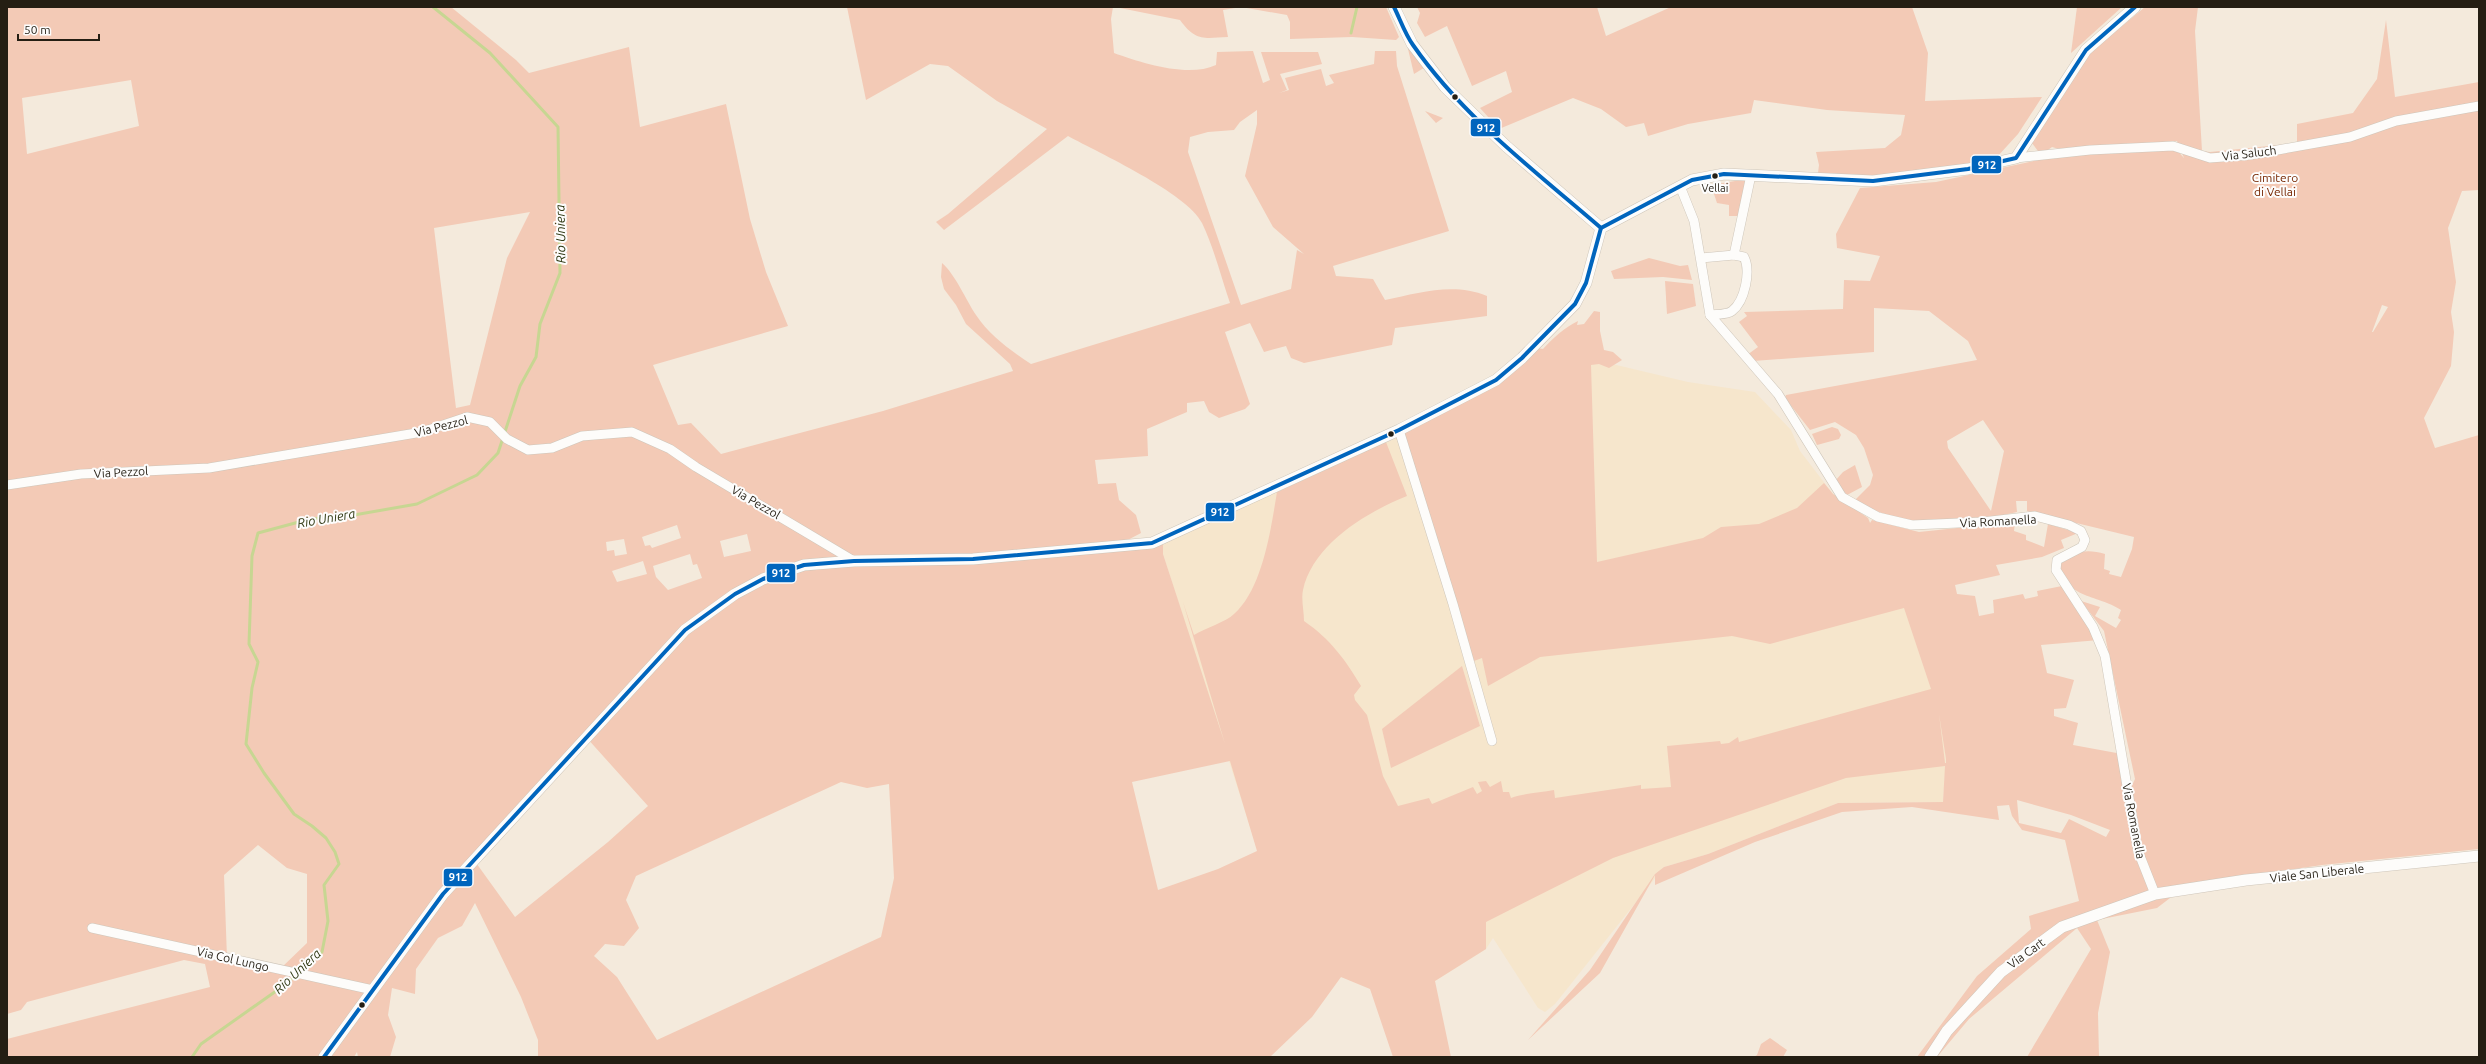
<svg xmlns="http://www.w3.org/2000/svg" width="2486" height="1064" font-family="Ubuntu,sans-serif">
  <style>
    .built { fill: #f6e6cc }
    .green { fill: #f3cab6; fill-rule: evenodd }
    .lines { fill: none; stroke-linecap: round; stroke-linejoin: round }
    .stream { stroke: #c7d692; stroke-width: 3 }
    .minor-casing { stroke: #cec6ba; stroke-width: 10 }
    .tertiary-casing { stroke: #cec6ba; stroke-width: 12 }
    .minor { stroke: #fdfcfa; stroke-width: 9 }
    .tertiary { stroke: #fdfcfa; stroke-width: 11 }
    .bus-1-casing { stroke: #fdfdfd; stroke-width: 7 }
    .bus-1 { stroke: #0065bd; stroke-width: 4 }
    .bus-dot { fill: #241e13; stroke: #fdfdfd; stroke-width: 1.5 }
    .labels { text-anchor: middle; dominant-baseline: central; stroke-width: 4; stroke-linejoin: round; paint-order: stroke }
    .bus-label { font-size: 11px; fill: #241e13; stroke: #fdfdfd }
    .street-label { font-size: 12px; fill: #241e13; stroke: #fdfdfd }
    .park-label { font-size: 12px; fill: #762600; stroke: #fdfdfd }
    .water-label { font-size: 13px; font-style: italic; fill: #2f3812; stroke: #fdfdfd }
    .line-badge { stroke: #fdfdfd; stroke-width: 1.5 }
    .badge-label { font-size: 11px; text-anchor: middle; font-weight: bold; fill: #fff }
  </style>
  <rect width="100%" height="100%" fill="#f4eadc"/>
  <path class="built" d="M 1591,359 L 1688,382 L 1755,392 L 1791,430 L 1800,451 L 1833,494 L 1868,518 L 1920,646 L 1939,707 L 1946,759 L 1943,802 L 1838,803 L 1708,854 L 1664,867 L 1555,1004 L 1545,1012 L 1538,1008 L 1493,938 L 1486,949 L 1435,981 L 1332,977 L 1303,993 L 1163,554 L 1163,542 L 1401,436 L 1407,430 Z"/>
  <g class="green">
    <path d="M 7,7 L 451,7 L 516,60 L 529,73 L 629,47 L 640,127 L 726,104 L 750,219 L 766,272 L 788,326 L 653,365 L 678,425 L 691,423 L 721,454 L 883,411 L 1013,371 L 1010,364 L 966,324 L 956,305 L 944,289 L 941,277 L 942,263 C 955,274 966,300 976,315 C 990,336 1010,350 1031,364 L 1230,303 C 1221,277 1214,248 1202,223 C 1187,193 1099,153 1068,136 L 944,230 L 936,222 L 948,214 L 1047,129 L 997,101 L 948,66 L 930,64 L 866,100 L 847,7 L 1113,7 L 1111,19 L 1114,53 C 1142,63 1188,78 1216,65 L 1217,52 L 1253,51 L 1263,83 L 1270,80 L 1261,52 L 1318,52 L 1322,64 L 1280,74 L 1287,90 L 1279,93 L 1289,90 L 1285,78 L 1321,69 L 1326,86 L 1334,83 L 1329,75 L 1374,64 L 1375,51 L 1396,51 L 1397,66 L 1449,231 L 1333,266 L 1336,276 L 1373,279 L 1385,300 C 1419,293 1453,282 1487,296 L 1487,316 L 1395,328 L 1392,345 L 1304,363 L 1291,358 L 1286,346 L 1264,352 L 1250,323 L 1225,332 L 1250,404 L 1245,409 L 1219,418 L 1209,412 L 1204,401 L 1187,403 L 1187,412 L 1147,429 L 1148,456 L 1095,460 L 1098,484 L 1116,483 L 1119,500 L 1136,515 L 1141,533 L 1122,543 L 937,557 L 816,559 L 783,565 L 744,584 L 735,594 L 804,565 L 1163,542 L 1163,554 L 1225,744 L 1183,602 L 1194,635 C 1205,628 1226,622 1234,614 C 1263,588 1271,528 1277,492 L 1386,442 L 1407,496 C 1367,512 1313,544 1303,590 C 1301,599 1304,611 1304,621 C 1330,639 1345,659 1361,686 L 1354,695 L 1355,700 L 1367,715 L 1383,776 L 1398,806 L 1429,798 L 1432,804 L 1473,787 L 1477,794 L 1482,791 L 1478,782 L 1486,781 L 1490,787 L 1501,781 L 1503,792 L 1509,792 L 1511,798 C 1524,793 1540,793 1554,790 L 1555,798 L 1641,785 L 1641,789 L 1671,787 L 1667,746 L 1720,741 L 1721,744 L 1729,743 L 1738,737 L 1739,742 L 1931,689 L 1904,608 L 1770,644 L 1732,636 L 1540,657 L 1488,686 L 1482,658 L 1474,661 L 1404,436 L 1407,430 L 1537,348 L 1543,349 C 1553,338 1564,328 1578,321 L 1577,325 L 1584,324 L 1594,311 L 1600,312 L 1600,331 L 1604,350 L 1613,352 L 1622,360 L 1609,368 L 1599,364 L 1591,365 L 1597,562 L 1703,538 L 1721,527 L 1759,524 L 1797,508 L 1824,483 L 1833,494 L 1868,518 L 1870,523 L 1872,520 L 1919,532 L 2015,522 L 2014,531 L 2026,535 L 2026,540 L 2044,547 L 2048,524 L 2078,533 L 2061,540 L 2064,548 L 2042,557 L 1996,565 L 2000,575 L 1955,585 L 1957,594 L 1975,596 L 1979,616 L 1994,613 L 1993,600 L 2023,594 L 2025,599 L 2038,596 L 2037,591 L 2062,586 L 2099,640 L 2041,645 L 2047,673 L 2074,680 L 2066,708 L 2054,709 L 2054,716 L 2078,723 L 2073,745 L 2122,754 L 2129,792 L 2135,779 L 2104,631 L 2081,601 L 2100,607 L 2095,616 L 2116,628 L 2121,620 L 2118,618 L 2121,610 C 2097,594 2062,599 2060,561 C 2075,551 2088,549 2105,554 L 2104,569 L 2110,571 L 2109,574 L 2121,577 L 2132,549 L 2134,537 L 2027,511 L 2027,501 L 2016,501 L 2017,512 L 1980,520 L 1911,523 L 1879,512 L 1854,501 L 1870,485 L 1873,475 L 1864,448 L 1856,435 L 1835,422 L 1810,430 L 1785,398 L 1786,395 L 1977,360 L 1968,341 L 1929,311 L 1874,308 L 1874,352 L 1753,361 L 1747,355 L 1758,347 L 1739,322 L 1747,316 L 1744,312 L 1843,309 L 1844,280 L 1870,281 L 1880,256 L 1837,248 L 1836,234 L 1860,188 L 1936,182 L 2043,159 L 2155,148 L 2176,149 L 2184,158 L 2177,141 L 2059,149 L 2052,147 L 2041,155 L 2032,143 L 2091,52 L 2145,7 L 2198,7 L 2195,31 L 2202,151 L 2210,152 L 2297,143 L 2297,124 L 2353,113 L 2377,79 L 2386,20 L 2395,97 L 2479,82 L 2479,190 L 2462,191 L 2448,228 L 2456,282 L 2451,312 L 2454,332 L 2451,366 L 2424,418 L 2435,448 L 2479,435 L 2479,849 L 2322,865 L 2187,885 L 2157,908 L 2097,920 L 2110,952 L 2098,1013 L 2099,1057 L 2027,1057 L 2091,949 L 2077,928 L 1969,1019 L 1937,1057 L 1917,1057 L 1977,976 L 2031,929 L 2029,916 L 2079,901 L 2065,840 L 2022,830 L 2012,816 L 2009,805 L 1997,806 L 1999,820 L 1912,807 L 1842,812 L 1755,842 L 1655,885 L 1655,875 L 1600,973 L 1528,1040 L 1590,970 L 1655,874 L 1664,867 L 1708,854 L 1838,803 L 1943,802 L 1945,766 L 1846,778 L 1613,858 L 1486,922 L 1486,949 L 1435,981 L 1451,1057 L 1393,1057 L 1370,989 L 1341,977 L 1312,1017 L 1270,1057 L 538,1057 L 538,1040 L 521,997 L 475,903 L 462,926 L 438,938 L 416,969 L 415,994 L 392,988 L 388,1015 L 396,1037 L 390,1057 L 358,1057 L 357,1052 L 354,1057 L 7,1057 L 7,1039 L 210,987 L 205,964 L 184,960 L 27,1002 L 21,1010 L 7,1014 ZM 131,80 L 139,126 L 27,154 L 22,98 ZM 1257,110 L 1257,124 L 1245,176 L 1273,227 L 1304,254 L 1297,250 L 1291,289 L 1241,305 L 1188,152 L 1190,137 L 1208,132 L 1234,130 L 1240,122 ZM 530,212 L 507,258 L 470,405 L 456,408 L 434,228 ZM 2382,305 L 2388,307 L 2373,332 L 2372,332 ZM 1983,420 L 2004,451 L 1991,511 L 1948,448 L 1947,441 ZM 677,525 L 681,538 L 652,548 L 650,545 L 645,546 L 642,537 ZM 747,534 L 751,551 L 724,557 L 720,541 ZM 624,539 L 627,554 L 615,556 L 614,550 L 607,551 L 606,542 ZM 690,554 L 693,565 L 697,564 L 702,578 L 668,590 L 656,577 L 653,566 ZM 643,561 L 647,574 L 617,582 L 612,571 ZM 1939,714 L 1946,759 L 1946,763 L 1945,763 ZM 586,737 L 648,806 L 608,842 L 515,917 L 474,860 ZM 1230,761 L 1257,851 L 1218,869 L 1158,890 L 1132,782 ZM 841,782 L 867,788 L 889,784 L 894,878 L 881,937 L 657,1040 L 617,977 L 594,956 L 605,944 L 624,946 L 639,928 L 626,900 L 636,876 ZM 2017,800 L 2071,815 L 2110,830 L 2106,837 L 2069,819 L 2061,833 L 2019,823 ZM 258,845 L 287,868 L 307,874 L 307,943 L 280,969 L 227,958 L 224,875 Z"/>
    <path d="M 1115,7 L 1386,7 L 1399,37 L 1396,40 L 1352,37 L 1290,39 L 1290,22 L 1287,15 L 1241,7 L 1223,10 L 1228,37 C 1204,38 1196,42 1180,20 Z"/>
    <path d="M 1417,7 L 1597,7 L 1606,36 L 1671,7 L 1912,7 L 1928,53 L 1925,101 L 2042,97 L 2018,134 L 1997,157 L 1968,165 L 1863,178 L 1818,173 L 1819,165 L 1816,152 L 1885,148 L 1901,135 L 1905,115 L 1827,110 L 1754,100 L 1751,113 L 1688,124 L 1648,136 L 1644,123 L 1626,127 L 1601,109 L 1573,98 L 1499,129 L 1480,108 L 1512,92 L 1506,71 L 1472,86 L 1447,26 L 1425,37 L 1417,23 L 1420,13 Z"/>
    <path d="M 2077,7 L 2122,7 L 2071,53 Z"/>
    <path d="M 1410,48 L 1427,66 L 1414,74 L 1408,49 Z"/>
    <path d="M 1425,111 L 1443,118 L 1436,123 Z"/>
    <path d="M 1741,180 L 1745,181 L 1745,185 L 1739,216 L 1729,216 L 1729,205 L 1717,203 L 1711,185 Z"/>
    <path d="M 1649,258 L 1680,266 L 1688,265 L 1692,280 L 1663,277 L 1614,279 L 1611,271 Z"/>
    <path d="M 1665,281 L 1693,284 L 1696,306 L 1667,314 Z"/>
    <path d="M 1832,427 L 1838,429 L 1841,435 L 1839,439 L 1817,445 L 1812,434 Z"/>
    <path d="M 1855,465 L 1862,487 L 1847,495 L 1835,481 L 1843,472 Z"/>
    <path d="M 1462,666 L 1480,726 L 1391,768 L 1382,729 Z"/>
    <path d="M 1770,1038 L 1787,1050 L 1783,1057 L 1754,1057 L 1757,1055 L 1761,1044 Z"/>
  </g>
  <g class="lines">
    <g class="stream">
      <path d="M 1351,33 L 1357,7"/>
      <path d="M 192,1057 L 201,1044 L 286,984 L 322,952 L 328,921 L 324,885 L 339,864 L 335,852 L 326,838 L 312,826 L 294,814 L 264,773 L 246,744 L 252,688 L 258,662 L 249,644 L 252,556 L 258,533 L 310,519 L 354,515 L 417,504 L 477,475 L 498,453 L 520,386 L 536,357 L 540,324 L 560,273 L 558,127 L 490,53 L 433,7"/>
    </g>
    <defs>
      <g id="minor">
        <path d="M 2016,158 L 2090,150 L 2173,146 L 2210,158 L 2250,155 L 2350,137 L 2396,121 L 2479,106"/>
        <path d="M 1680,186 L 1694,221 L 1710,315 L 1778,394 L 1842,497 L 1878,517 L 1912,525 L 1982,522 L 2035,516 L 2069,525 L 2081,531 L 2085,540 L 2082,547 L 2057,560 L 2056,570 L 2093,627 L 2105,656 L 2138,851 L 2155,894"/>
        <path d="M 1734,255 L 1751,175"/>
        <path d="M 1701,258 L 1734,255 L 1744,257 C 1751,271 1745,301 1732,311 C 1727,315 1716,314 1710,315"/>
        <path d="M 1399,430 L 1453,604 L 1492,741"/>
        <path d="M 7,485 L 81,474 L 209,468 L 422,432 L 467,417 L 490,422 L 507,439 L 528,450 L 552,448 L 582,436 L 632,432 L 670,449 L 696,467 L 854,561"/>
        <path d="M 92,928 L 373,990"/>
      </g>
      <g id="tertiary">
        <path d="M 1394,7 L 1412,44 L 1445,87 L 1506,146 L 1601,228"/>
        <path d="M 324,1057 L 443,894 L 685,630 L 735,594 L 763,579 L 804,565 L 854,561 L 973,559 L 1152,543 L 1399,430 L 1496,380 L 1522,358 L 1575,304 L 1586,283 L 1601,228 L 1692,180 L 1724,174 L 1873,181 L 1968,169 L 2016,158 L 2086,50 L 2135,7"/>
        <path d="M 1930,1057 L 1947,1031 L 2001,972 L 2062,927 L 2155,894 L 2246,880 L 2479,856"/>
      </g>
    </defs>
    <use href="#minor" class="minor-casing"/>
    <use href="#tertiary" class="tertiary-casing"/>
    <use href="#minor" class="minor"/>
    <use href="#tertiary" class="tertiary"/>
    <defs>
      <g id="bus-1">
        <path d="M 1394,7 C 1400,19 1405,34 1413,45 C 1463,117 1535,171 1601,228"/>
        <path d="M 324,1057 L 443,894 L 685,630 L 735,594 L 763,579 L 804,565 L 854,561 L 973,559 L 1152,543 L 1399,430 L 1496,380 L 1522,358 L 1575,304 L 1586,283 L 1601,228 L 1692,180 L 1724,174 L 1873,181 L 1968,169 L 2016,158 L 2086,50 L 2135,7"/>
      </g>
    </defs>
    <use href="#bus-1" class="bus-1-casing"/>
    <use href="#bus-1" class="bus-1"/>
  </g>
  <g class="bus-dot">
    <circle cx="1455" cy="97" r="3.5"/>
    <circle cx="1715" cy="176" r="3.5"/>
    <circle cx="1391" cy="434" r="3.5"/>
    <circle cx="362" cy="1005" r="3.5"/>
  </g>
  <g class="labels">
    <g class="bus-label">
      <text x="1715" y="188">Vellai</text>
    </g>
    <g class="street-label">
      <text transform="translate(2249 153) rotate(-7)">Via Saluch</text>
      <text transform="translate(441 426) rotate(-14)">Via Pezzol</text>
      <text transform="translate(121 472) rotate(-3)">Via Pezzol</text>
      <text transform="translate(756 502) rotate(30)">Via Pezzol</text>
      <text transform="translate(1998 521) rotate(-3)">Via Romanella</text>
      <text transform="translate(2134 821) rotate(79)">Via Romanella</text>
      <text transform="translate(2317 873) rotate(-6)">Viale San Liberale</text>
      <text transform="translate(2026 953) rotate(-36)">Via Cart</text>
      <text transform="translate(233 959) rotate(13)">Via Col Lungo</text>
    </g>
    <g class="park-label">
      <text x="2275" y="177">Cimitero<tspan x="2275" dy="14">di Vellai</tspan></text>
    </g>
    <g class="water-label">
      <text transform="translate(560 234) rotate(-91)">Rio Uniera</text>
      <text transform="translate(326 518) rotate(-10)">Rio Uniera</text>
      <text transform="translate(297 971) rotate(-43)">Rio Uniera</text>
    </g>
  </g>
  <g class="line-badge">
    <rect x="1470" y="118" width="31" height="19" rx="4" fill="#0065bd"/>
    <rect x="1971" y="155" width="31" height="19" rx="4" fill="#0065bd"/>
    <rect x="1205" y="502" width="30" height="20" rx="4" fill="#0065bd"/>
    <rect x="766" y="563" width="30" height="20" rx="4" fill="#0065bd"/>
    <rect x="443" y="868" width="30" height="19" rx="4" fill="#0065bd"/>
  </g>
  <g class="badge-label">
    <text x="1486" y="132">912</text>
    <text x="1987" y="169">912</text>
    <text x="1220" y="516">912</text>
    <text x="781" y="577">912</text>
    <text x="458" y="881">912</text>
  </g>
  <rect width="2486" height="1064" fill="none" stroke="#241e13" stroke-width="16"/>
  <path d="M18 34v6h81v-6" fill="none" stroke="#241e13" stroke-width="2"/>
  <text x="24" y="34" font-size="12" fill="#241e13" stroke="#fdfdfd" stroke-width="3" paint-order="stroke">50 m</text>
</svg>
